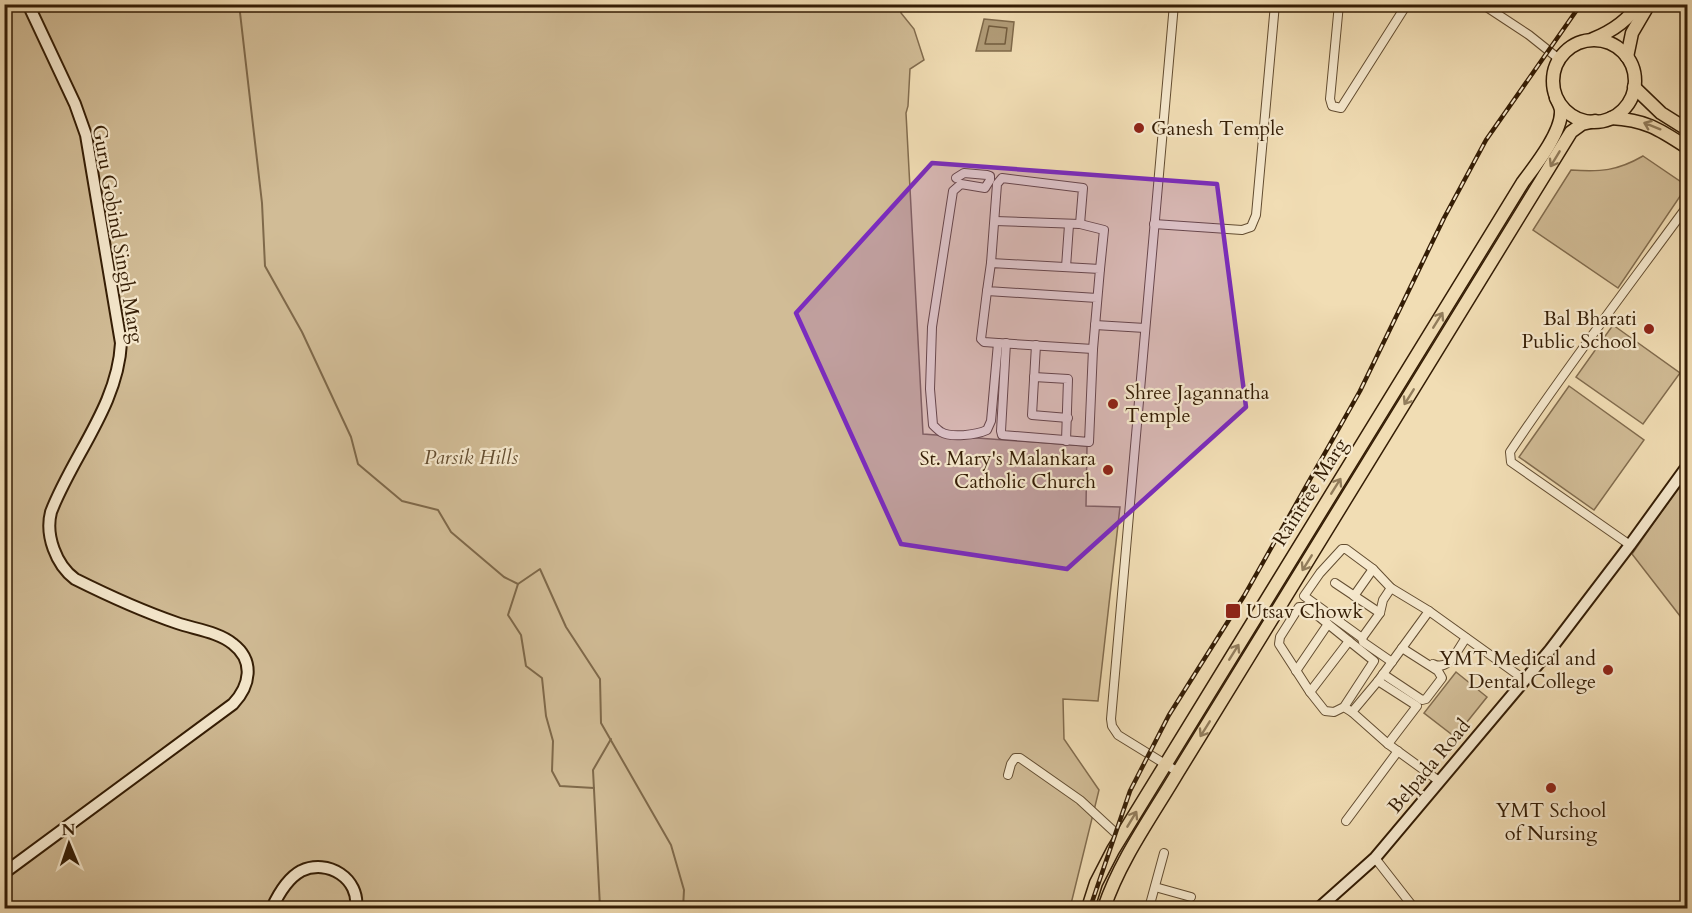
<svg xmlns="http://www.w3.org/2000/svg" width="1692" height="913" font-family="Cardo,serif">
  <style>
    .green { fill: #d1bc96; stroke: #826c4e; stroke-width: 1.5 }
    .water { fill: #b19c78; stroke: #7f694a; stroke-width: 1.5 }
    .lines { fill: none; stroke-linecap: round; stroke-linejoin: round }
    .shore { stroke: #725c3e; stroke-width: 1.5 }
    .stream { stroke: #7f694a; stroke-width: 2 }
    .street-casing { stroke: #634d31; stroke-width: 10 }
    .secondary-casing { stroke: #341d05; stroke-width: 14 }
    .primary-casing { stroke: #341d05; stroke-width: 15 }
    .street { stroke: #f6e9ce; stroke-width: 8 }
    .secondary { stroke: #f6e9ce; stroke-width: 10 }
    .primary { stroke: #f1ddb4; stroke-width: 12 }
    .rail-casing { stroke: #341d05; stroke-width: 4.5 }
    .rail { stroke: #f6e9ce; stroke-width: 2; stroke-dasharray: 7; stroke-linecap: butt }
    .oneway { stroke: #927d5c }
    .marked { fill: #7b2cbf; fill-opacity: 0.2; stroke: #7b2cbf; stroke-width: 4.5; stroke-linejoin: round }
    .poi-dot { fill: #8f2418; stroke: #f6e9ce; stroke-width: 2 }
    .labels { text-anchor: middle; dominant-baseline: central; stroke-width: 4.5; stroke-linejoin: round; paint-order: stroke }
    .poi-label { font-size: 20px; fill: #341d05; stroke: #f6e9ce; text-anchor: start }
    .street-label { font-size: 20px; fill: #341d05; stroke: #f6e9ce }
    .park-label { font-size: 20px; font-style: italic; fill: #634d30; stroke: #f6e9ce }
  </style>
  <rect width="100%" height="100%" fill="#f1ddb4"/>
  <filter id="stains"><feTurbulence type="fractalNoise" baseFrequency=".00333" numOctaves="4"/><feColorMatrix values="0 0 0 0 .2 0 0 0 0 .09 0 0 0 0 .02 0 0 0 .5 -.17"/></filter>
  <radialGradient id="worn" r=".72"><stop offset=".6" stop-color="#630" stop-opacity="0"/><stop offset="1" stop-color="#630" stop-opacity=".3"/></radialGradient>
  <g class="green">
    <path d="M 5,5 L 901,5 L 901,13 L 914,29 L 924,60 L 910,69 L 908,106 L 906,113 L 923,434 L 1087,446 L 1086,506 L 1120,507 L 1098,701 L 1063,699 L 1064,739 L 1099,790 L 1070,908 L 5,908 Z"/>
    <path d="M 1643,156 L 1687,186 L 1618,288 L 1533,230 L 1571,170 C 1601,172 1617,171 1643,156 Z"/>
    <path d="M 1613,325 L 1680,373 L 1643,424 L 1576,377 Z"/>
    <path d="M 1569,386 L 1644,440 L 1594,510 L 1519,457 Z"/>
    <path d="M 1687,475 L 1687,625 L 1632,554 Z"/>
    <path d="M 1456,672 L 1487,697 L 1455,737 L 1424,713 Z"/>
  </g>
  <path class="water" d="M 984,19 L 1014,22 L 1011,51 L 976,51 Z"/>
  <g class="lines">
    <path class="shore" d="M 989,26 L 1007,28 L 1005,44 L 985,44 Z"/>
    <g class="stream">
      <path d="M 239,4 L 262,203 L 265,266 L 302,332 L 351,437 L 358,464 L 402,501 L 438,510 L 451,532 L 504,577 L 518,584 L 540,569 L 566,627 L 600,679 L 601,723 L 671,845 L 684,890 L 683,908"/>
      <path d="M 518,584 L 508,615 L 521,635 L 526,666 L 542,678 L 546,716 L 553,741 L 552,771 L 560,786 L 594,788"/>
      <path d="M 600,907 L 593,770 L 611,739"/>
    </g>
    <defs>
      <g id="street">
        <path d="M 1174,4 L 1111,719 L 1112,726 L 1118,735 L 1178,772"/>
        <path d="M 1339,4 L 1330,99 L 1332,106 L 1341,108 L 1407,4"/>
        <path d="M 1482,4 L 1529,35 L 1559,59"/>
        <path d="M 956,178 L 964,173 L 987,175 L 990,176 L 990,180 L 985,188 L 961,184 L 953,191 L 932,327 L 930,389 L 933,425 C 935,427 938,430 941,432 C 951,438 976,435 987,430 L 991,421 L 998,343 L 1093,349"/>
        <path d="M 995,221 L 1080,224 L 1104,230 L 1100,269"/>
        <path d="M 1154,224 L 1242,230 L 1251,227 L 1256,215 L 1275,4"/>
        <path d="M 991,263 L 997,184 L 1002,178 L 1083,188 L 1080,224"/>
        <path d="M 1066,267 L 1069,225"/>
        <path d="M 987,291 L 981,339 L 984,342 L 998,343"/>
        <path d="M 1095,325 L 1145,328"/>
        <path d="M 1006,343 L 1001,431 L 1002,435 L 1089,442 L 1093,349 L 1100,269 L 991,263 L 987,291 L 1097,298"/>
        <path d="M 1036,345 L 1032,415 L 1068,418"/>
        <path d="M 1034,377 L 1068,379 L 1066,441"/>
        <path d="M 1630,545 L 1511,462 L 1510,452 C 1566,368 1628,287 1688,205"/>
        <path d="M 1335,583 L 1380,613"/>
        <path d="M 1354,596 L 1373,569"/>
        <path d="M 1429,611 L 1378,681 L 1352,712 L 1388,744 L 1439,781"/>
        <path d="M 1362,638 L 1380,613 L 1383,600 L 1391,588"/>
        <path d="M 1392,662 L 1363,642 L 1362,638 L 1304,596 L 1320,573 L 1342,549 L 1346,549 L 1373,569 L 1391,588 L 1429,611 L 1525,680"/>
        <path d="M 1433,664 C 1449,672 1457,650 1466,638"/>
        <path d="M 1296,671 L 1328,624"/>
        <path d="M 1383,674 L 1422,700 L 1426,699 L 1442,678 L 1438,671 L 1402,648"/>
        <path d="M 1378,681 L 1417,706 L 1388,744"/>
        <path d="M 1310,692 L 1279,644 L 1280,637 L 1299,607 L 1307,607 L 1349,641"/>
        <path d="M 1344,707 L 1374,661 L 1349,641 L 1310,692 L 1325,711 L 1334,712 L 1344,707 L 1352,712"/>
        <path d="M 1008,775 L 1011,764 L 1015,758 L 1020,758 L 1080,800 L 1121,838"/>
        <path d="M 1346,821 L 1398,751"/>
        <path d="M 1375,858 L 1414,908"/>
        <path d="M 1155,887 L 1191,897"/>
        <path d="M 1149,908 L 1164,853"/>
      </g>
      <g id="secondary">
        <path d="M 4,873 L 233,704 C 250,686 255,661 233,644 C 219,632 194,629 177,623 C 142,611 107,595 75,579 C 56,565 45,535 51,512 C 73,455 118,405 121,343 L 86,135 L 75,104 L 28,4"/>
        <path d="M 272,908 C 278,895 288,878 301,871 C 328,858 360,879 356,908"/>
        <path d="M 1319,908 L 1375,858 L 1550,650 L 1630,545 L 1688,465"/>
      </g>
      <g id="primary">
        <path d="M 1593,39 C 1610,32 1628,21 1638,4"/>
        <circle cx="1594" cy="81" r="41"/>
        <path d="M 1627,57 L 1632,33 L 1649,4"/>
        <path d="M 1634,87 L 1661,113 L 1688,130"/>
        <path d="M 1611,118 C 1646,120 1659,129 1688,148"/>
        <path d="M 1088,908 L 1096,883 L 1113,850 L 1523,182 C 1535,166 1562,132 1561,111 C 1561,107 1558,102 1556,98"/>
        <path d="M 1104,908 C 1120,860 1152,816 1178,772 L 1571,132 L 1582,124 L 1595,121"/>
      </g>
    </defs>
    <use href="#street" class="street-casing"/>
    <use href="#secondary" class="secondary-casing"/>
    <use href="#primary" class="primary-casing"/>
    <use href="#street" class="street"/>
    <use href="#secondary" class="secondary"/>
    <use href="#primary" class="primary"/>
    <defs>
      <path id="rail" d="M 1090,908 L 1130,791 L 1169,715 L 1244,596 L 1360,391 L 1444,218 L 1486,140 L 1581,4"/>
    </defs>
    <use href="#rail" class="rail-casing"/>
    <use href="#rail" class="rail"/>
  </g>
  <defs><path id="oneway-shaft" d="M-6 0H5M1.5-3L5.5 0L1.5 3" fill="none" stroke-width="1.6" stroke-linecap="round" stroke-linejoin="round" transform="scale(1.5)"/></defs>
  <g class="oneway">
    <use href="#oneway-shaft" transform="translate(1652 126) rotate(-158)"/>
    <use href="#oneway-shaft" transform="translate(1555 159) rotate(121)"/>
    <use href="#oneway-shaft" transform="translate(1438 320) rotate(-58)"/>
    <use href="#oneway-shaft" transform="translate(1409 397) rotate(122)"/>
    <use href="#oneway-shaft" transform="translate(1336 486) rotate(-58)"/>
    <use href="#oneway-shaft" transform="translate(1307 563) rotate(122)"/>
    <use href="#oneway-shaft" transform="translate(1234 652) rotate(-58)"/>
    <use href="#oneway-shaft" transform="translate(1205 729) rotate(122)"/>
    <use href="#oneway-shaft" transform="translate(1132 819) rotate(-59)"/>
  </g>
  <path class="marked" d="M 932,163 L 1217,184 L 1246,407 L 1067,569 L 901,544 L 796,313 Z"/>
  <g class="poi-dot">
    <circle cx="1139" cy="128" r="6"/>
    <circle cx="1649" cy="329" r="6"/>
    <circle cx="1113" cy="404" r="6"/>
    <circle cx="1108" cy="470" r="6"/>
    <rect x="1225" y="603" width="16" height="16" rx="3"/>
    <circle cx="1608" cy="670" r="6"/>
    <circle cx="1551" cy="788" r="6"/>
  </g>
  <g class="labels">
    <g class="poi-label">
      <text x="1151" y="128">Ganesh Temple</text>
      <text x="1637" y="318" text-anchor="end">Bal Bharati<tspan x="1637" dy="23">Public School</tspan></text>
      <text x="1125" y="392">Shree Jagannatha<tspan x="1125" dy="23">Temple</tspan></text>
      <text x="1096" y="458" text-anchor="end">St. Mary's Malankara<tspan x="1096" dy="23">Catholic Church</tspan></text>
      <text x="1246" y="611">Utsav Chowk</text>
      <text x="1596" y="658" text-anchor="end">YMT Medical and<tspan x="1596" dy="23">Dental College</tspan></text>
      <text x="1551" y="810" text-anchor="middle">YMT School<tspan x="1551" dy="23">of Nursing</tspan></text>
    </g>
    <g class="street-label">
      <text transform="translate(118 234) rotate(80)">Guru Gobind Singh Marg</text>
      <text transform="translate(1310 492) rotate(-58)">Raintree Marg</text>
      <text transform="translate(1429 766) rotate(-50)">Belpada Road</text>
    </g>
    <g class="park-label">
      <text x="471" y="457">Parsik Hills</text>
    </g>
  </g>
  <rect width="1692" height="913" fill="none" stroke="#f1ddb4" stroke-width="24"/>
  <rect x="6" y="6" width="1680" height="901" fill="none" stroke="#341d05" stroke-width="3"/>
  <rect x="12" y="12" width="1668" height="889" fill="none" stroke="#341d05" stroke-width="1.5"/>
  <g transform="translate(69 844) rotate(358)" stroke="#f6e9ce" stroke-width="4.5" paint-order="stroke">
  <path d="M0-4.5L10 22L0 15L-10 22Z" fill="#341d05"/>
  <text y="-9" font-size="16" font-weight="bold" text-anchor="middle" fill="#341d05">N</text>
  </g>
  <rect width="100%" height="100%" filter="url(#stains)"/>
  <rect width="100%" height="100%" fill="url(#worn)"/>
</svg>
